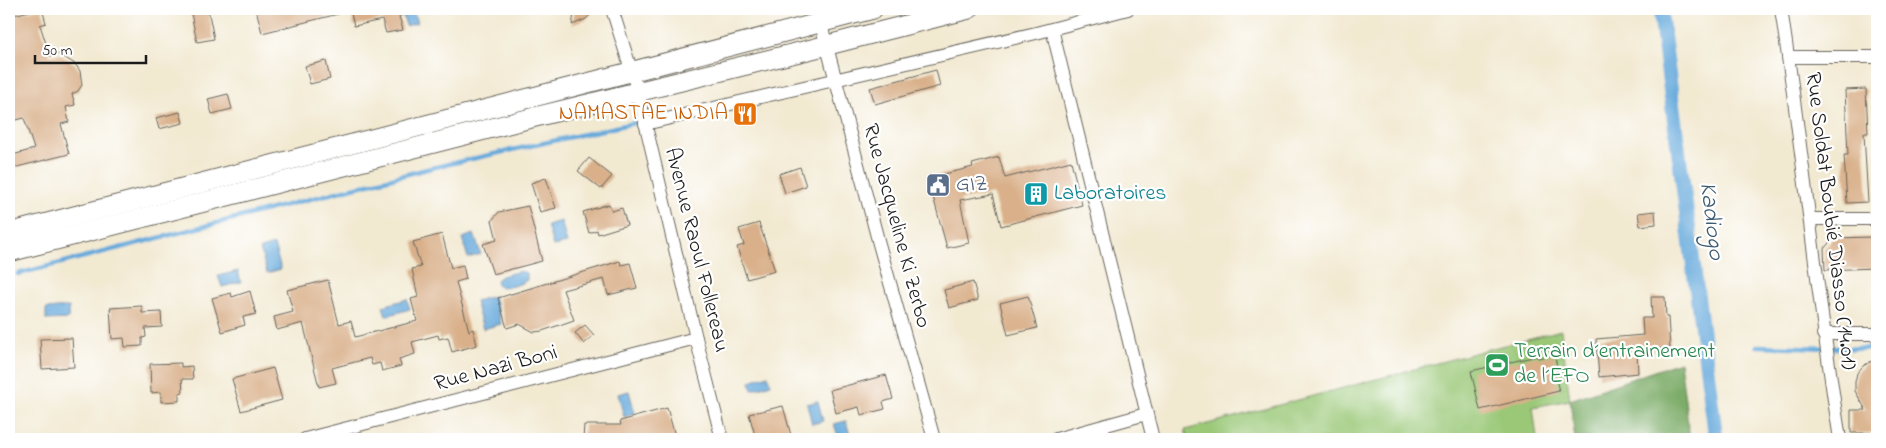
<svg xmlns="http://www.w3.org/2000/svg" width="1886" height="448" font-family="'Indie Flower',sans-serif">
  <style>
    .green { fill: #9ac877; stroke: #5b724a }
    .forest { fill: #7bac68; stroke: #4c6442 }
    .water { fill: #68aadc; stroke: #42637c }
    .lines { fill: none; stroke-linecap: round; stroke-linejoin: round }
    .stream { stroke: #68aadc; stroke-width: 4.5 }
    .canal { stroke: #68aadc; stroke-width: 15 }
    .building { fill: #d9b08a }
    .street-casing { stroke: #67645b; stroke-width: 14 }
    .primary-casing { stroke: #67645b; stroke-width: 21 }
    .street { stroke: #fff; stroke-width: 12 }
    .primary { stroke: #fff; stroke-width: 19 }
    .labels { text-anchor: middle; dominant-baseline: central; stroke-width: 4.5; stroke-linejoin: round; paint-order: stroke }
    .food-label { font-size: 22px; fill: #c56008; stroke: #fff; text-anchor: end }
    .service-label { font-size: 22px; fill: #4e5e75; stroke: #fff; text-anchor: start }
    .culture-label { font-size: 22px; fill: #0d838f; stroke: #fff; text-anchor: start }
    .street-label { font-size: 22px; fill: #1c1c1c; stroke: #fff }
    .leisure-label { font-size: 22px; fill: #27864d; stroke: #fff; text-anchor: start }
    .water-label { font-size: 24px; font-style: italic; fill: #3e5c72; stroke: #fff }
  </style>
  <rect width="100%" height="100%" fill="#fff"/>
  <filter id="ink" filterUnits="userSpaceOnUse"><feTurbulence type="fractalNoise" baseFrequency=".02" numOctaves="2"/><feDisplacementMap in="SourceGraphic" scale="10" xChannelSelector="R" yChannelSelector="G"/><feConvolveMatrix kernelMatrix="1 2 1 2 8 2 1 2 1" color-interpolation-filters="sRGB"/></filter>
  <filter id="wash" filterUnits="userSpaceOnUse"><feTurbulence type="fractalNoise" baseFrequency=".0096" numOctaves="4" result="noise"/><feDisplacementMap in="SourceGraphic" scale="20" xChannelSelector="R" yChannelSelector="G"/><feGaussianBlur stdDeviation="1.12" result="paint"/><feColorMatrix in="noise" values="0 0 0 0 0 0 0 0 0 0 0 0 0 0 0 0 0 1.4 0 .05"/><feComposite in="paint" operator="in"/></filter>
  <g filter="url(#wash)">
    <rect width="100%" height="100%" fill="#f2e9d1"/>
    <path class="green" d="M 1561,330 L 1570,400 L 1533,407 L 1537,439 L 1188,439 L 1185,430 Z"/>
    <path class="forest" d="M 1680,362 L 1690,439 L 1575,439 L 1570,400 Z"/>
    <g class="water">
      <path d="M 401,9 L 413,9 L 417,23 L 406,26 Z"/>
      <path d="M 561,221 L 567,243 L 553,246 L 547,225 Z"/>
      <path d="M 474,234 L 481,254 L 468,258 L 462,238 Z"/>
      <path d="M 274,245 L 281,269 L 267,273 L 260,249 Z"/>
      <path d="M 238,271 L 241,282 L 222,287 L 218,276 Z"/>
      <path d="M 520,271 L 527,273 L 527,280 C 520,285 504,290 497,285 L 496,280 L 501,276 Z"/>
      <path d="M 494,296 L 501,324 L 483,329 L 475,301 Z"/>
      <path d="M 407,299 L 410,309 L 386,316 L 383,306 Z"/>
      <path d="M 69,307 L 69,319 L 46,320 L 46,309 Z"/>
      <path d="M 768,375 L 771,384 L 752,390 L 750,381 Z"/>
      <path d="M 629,391 L 635,413 L 624,417 L 618,394 Z"/>
      <path d="M 818,401 L 823,421 L 812,424 L 807,404 Z"/>
      <path d="M 846,421 L 851,439 L 839,439 L 834,424 Z"/>
    </g>
    <g class="lines">
      <g class="stream">
        <path d="M 18,274 L 431,168 L 643,121"/>
        <path d="M 1757,346 L 1877,349"/>
      </g>
      <path class="canal" d="M 1660,9 L 1716,439"/>
    </g>
    <g id="blocks">
      <g class="building">
        <path d="M 38,9 L 42,9 L 46,23 L 40,25 L 50,56 L 59,54 L 75,64 L 80,71 L 82,85 L 78,91 L 72,94 L 75,105 L 66,107 L 69,122 L 61,124 L 69,154 L 9,169 L 9,156 L 34,149 L 24,118 L 9,122 L 9,16 Z"/>
        <path d="M 190,9 L 208,9 L 214,39 L 197,42 Z"/>
        <path d="M 256,9 L 342,9 L 342,13 L 262,33 Z"/>
        <path d="M 350,9 L 409,9 L 409,13 L 399,16 L 403,30 L 386,33 L 382,20 L 354,26 Z"/>
        <path d="M 575,9 L 596,9 L 586,19 L 572,25 Z"/>
        <path d="M 326,61 L 330,79 L 310,84 L 305,66 Z"/>
        <path d="M 936,70 L 940,86 L 875,104 L 870,88 Z"/>
        <path d="M 1866,89 L 1868,133 L 1864,133 L 1868,202 L 1847,203 L 1844,155 L 1848,155 L 1845,90 Z"/>
        <path d="M 228,94 L 232,109 L 212,114 L 208,99 Z"/>
        <path d="M 180,112 L 183,123 L 159,129 L 156,118 Z"/>
        <path d="M 999,157 L 1005,178 L 1071,161 L 1082,205 L 1001,226 L 993,194 L 960,200 L 969,243 L 947,248 L 928,178 L 973,167 L 972,164 Z"/>
        <path d="M 589,158 L 612,176 L 601,189 L 578,171 Z"/>
        <path d="M 800,167 L 806,186 L 785,193 L 779,174 Z"/>
        <path d="M 546,178 L 556,208 L 540,212 L 531,183 Z"/>
        <path d="M 609,204 L 612,211 L 622,208 L 627,225 L 598,234 L 597,230 L 589,233 L 583,212 Z"/>
        <path d="M 528,206 L 542,261 L 493,274 L 483,244 L 497,240 L 492,220 L 499,212 Z"/>
        <path d="M 1655,211 L 1656,224 L 1640,226 L 1638,213 Z"/>
        <path d="M 759,223 L 775,271 L 747,279 L 737,247 L 744,245 L 739,229 Z"/>
        <path d="M 442,234 L 451,268 L 463,265 L 466,279 L 456,282 L 469,331 L 473,329 L 477,345 L 452,352 L 448,337 L 439,339 L 438,335 L 412,342 L 415,354 L 399,359 L 401,366 L 382,371 L 380,363 L 372,365 L 370,358 L 332,368 L 336,383 L 319,387 L 303,323 L 277,330 L 274,317 L 293,312 L 287,290 L 328,280 L 339,324 L 351,321 L 355,337 L 417,321 L 411,299 L 418,297 L 412,269 L 421,267 L 413,242 Z"/>
        <path d="M 1873,237 L 1875,268 L 1825,270 L 1824,249 L 1833,238 Z"/>
        <path d="M 620,261 L 621,265 L 630,263 L 637,288 L 608,295 L 604,279 L 563,290 L 574,320 L 542,331 L 534,332 L 519,324 L 507,328 L 498,298 Z"/>
        <path d="M 973,282 L 978,300 L 949,308 L 944,290 Z"/>
        <path d="M 250,291 L 256,314 L 243,317 L 245,325 L 222,332 L 212,298 L 231,293 L 232,297 Z"/>
        <path d="M 1028,296 L 1037,328 L 1008,335 L 1000,303 Z"/>
        <path d="M 1651,297 L 1665,297 L 1666,317 L 1668,317 L 1670,348 L 1637,350 L 1638,373 L 1599,377 L 1596,339 L 1643,335 L 1642,318 L 1652,318 Z"/>
        <path d="M 142,306 L 142,313 L 161,312 L 162,327 L 145,328 L 146,337 L 142,338 L 142,346 L 125,347 L 124,338 L 112,339 L 110,308 Z"/>
        <path d="M 585,325 L 594,335 L 584,344 L 575,333 Z"/>
        <path d="M 72,338 L 74,367 L 42,369 L 40,339 Z"/>
        <path d="M 1554,354 L 1559,374 L 1555,375 L 1559,391 L 1480,410 L 1471,371 L 1537,356 L 1538,358 Z"/>
        <path d="M 1877,358 L 1877,433 L 1851,433 L 1851,410 L 1866,410 L 1855,391 L 1855,382 L 1857,373 L 1863,366 Z"/>
        <path d="M 181,363 L 181,367 L 192,366 L 193,379 L 182,379 L 183,392 L 179,393 L 179,401 L 161,402 L 161,392 L 151,393 L 150,364 Z"/>
        <path d="M 273,368 L 282,400 L 241,411 L 232,379 Z"/>
        <path d="M 886,375 L 893,399 L 883,402 L 885,409 L 861,415 L 859,407 L 836,413 L 830,390 Z"/>
        <path d="M 783,406 L 792,439 L 756,439 L 749,414 Z"/>
        <path d="M 667,408 L 676,439 L 583,439 L 584,425 L 621,425 L 620,421 Z"/>
      </g>
    </g>
  </g>
  <g filter="url(#ink)">
    <use href="#blocks" fill-opacity="0" stroke="#67645b" stroke-width="1"/>
    <g class="lines">
      <defs>
        <g id="street">
          <path d="M 612,9 L 638,92 L 696,338 L 722,439"/>
          <path d="M 817,9 L 879,244 L 934,439"/>
          <path d="M 1781,9 C 1803,152 1817,296 1840,439"/>
          <path d="M 1052,29 L 1153,439"/>
          <path d="M 1788,57 L 1877,57"/>
          <path d="M 645,124 L 1036,33 L 1128,9"/>
          <path d="M 1811,219 L 1877,219"/>
          <path d="M 1823,334 L 1877,334"/>
          <path d="M 305,439 L 696,338"/>
          <path d="M 1056,439 L 1146,414"/>
        </g>
        <g id="primary">
          <path d="M 9,233 L 873,9"/>
          <path d="M 9,252 L 539,116 L 828,45 L 969,9"/>
        </g>
      </defs>
      <use href="#street" class="street-casing"/>
      <use href="#primary" class="primary-casing"/>
      <use href="#street" class="street"/>
      <use href="#primary" class="primary"/>
    </g>
  </g>
  <defs>
    <symbol id="restaurant-square" viewBox="-11 -11 22 22"><rect x="-9" y="-9" width="18" height="18" rx="4" fill="#e8710a" stroke="#fff"/><path d="M-5-6h1v4h1v-4h1v4h1v-4h1v5L-1.5 .5V6h-2V.5L-5-1ZM5-6V6H3V1.5H1.5Q1.5-4 5-6Z" fill="#fff"/></symbol>
    <symbol id="civic-square" viewBox="-11 -11 22 22"><rect x="-9" y="-9" width="18" height="18" rx="4" fill="#5c6f8a" stroke="#fff"/><path d="M-.6-6.5H3V-4.5H.6V-3L4-1V1h2V6H-6V1h2V-1L-.6-3ZM-1.2 2.5V6h2.4V2.5Z" fill="#fff"/></symbol>
    <symbol id="building-square" viewBox="-11 -11 22 22"><rect x="-9" y="-9" width="18" height="18" rx="4" fill="#0f9aa8" stroke="#fff"/><path d="M-4-6H4V6H1V3H-1V6H-4ZM-2.5-4.3h1.7v1.8h-1.7ZM.8-4.3h1.7v1.8H.8ZM-2.5-1h1.7V.8h-1.7ZM.8-1h1.7V.8H.8Z" fill="#fff"/></symbol>
    <symbol id="stadium-square" viewBox="-11 -11 22 22"><rect x="-9" y="-9" width="18" height="18" rx="4" fill="#2e9e5b" stroke="#fff"/><path d="M0-5a6.5 5 0 1 0 0 10a6.5 5 0 1 0 0-10ZM-3.5-1.8h7v3.6h-7Z" fill="#fff"/></symbol>
  </defs>
  <g fill-rule="evenodd">
    <use href="#restaurant-square" x="731" y="100" width="28" height="28"/>
    <use href="#civic-square" x="924" y="171" width="28" height="28"/>
    <use href="#building-square" x="1022" y="180" width="28" height="28"/>
    <use href="#stadium-square" x="1483" y="351" width="28" height="28"/>
  </g>
  <g class="labels">
    <g class="food-label">
      <text x="728" y="114">NAMASTAE INDIA</text>
    </g>
    <g class="service-label">
      <text x="956" y="185">GIZ</text>
    </g>
    <g class="culture-label">
      <text x="1054" y="194">Laboratoires</text>
    </g>
    <g class="street-label">
      <text transform="translate(1830 221) rotate(83)">Rue Soldat Boubié Diasso (14.01)</text>
      <text transform="translate(896 226) rotate(75)">Rue Jacqueline Ki Zerbo</text>
      <text transform="translate(696 250) rotate(76)">Avenue Raoul Follereau</text>
      <text transform="translate(496 369) rotate(-15)">Rue Nazi Boni</text>
    </g>
    <g class="leisure-label">
      <text x="1514" y="352">Terrain d´entrainement<tspan x="1514" dy="25">de l´EFO</tspan></text>
    </g>
    <g class="water-label">
      <text transform="translate(1711 221) rotate(83)">Kadiogo</text>
    </g>
  </g>
  <rect width="1886" height="448" fill="none" stroke="#fff" stroke-width="30"/>
  <path d="M35 55v8h111v-8" fill="none" stroke="#1c1c1c" stroke-width="2.5"/>
  <text x="42" y="55" font-size="15" fill="#1c1c1c" stroke="#ffffff" stroke-width="4" paint-order="stroke">50 m</text>
</svg>
